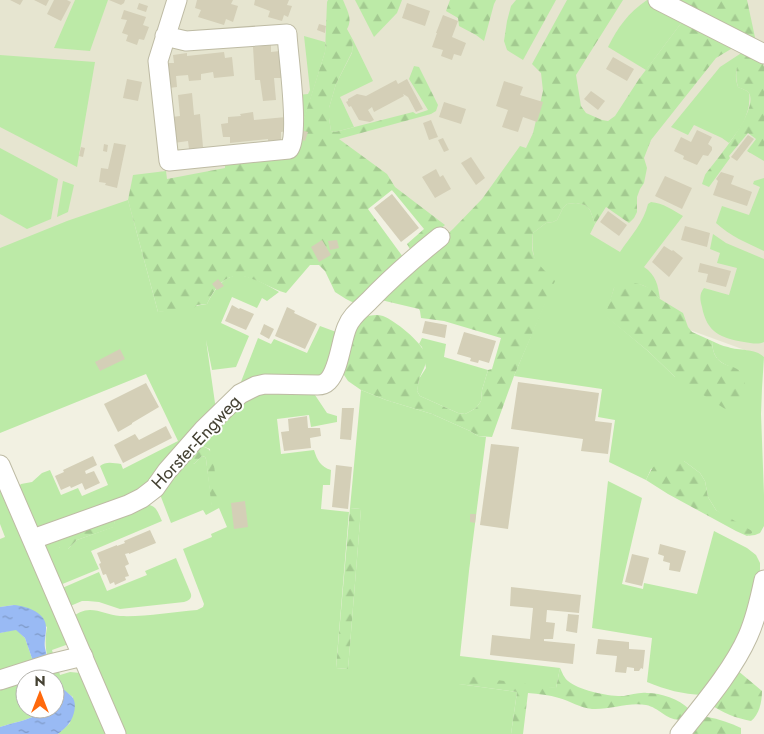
<svg xmlns="http://www.w3.org/2000/svg" width="764" height="734" font-family="Jost,sans-serif">
  <style>
    .residential { fill: #e6e5d0 }
    .green { fill: #bceaa7 }
    .forest { fill: url(#forest-firs) }
    .water { fill: url(#water-ripples) }
    .building { fill: #d4cfb7 }
    .lines { fill: none; stroke-linecap: round; stroke-linejoin: round }
    .minor-casing { stroke: #bebba4; stroke-width: 21 }
    .minor { stroke: #fff; stroke-width: 19 }
    .labels { text-anchor: middle; dominant-baseline: central; stroke-width: 4; stroke-linejoin: round; paint-order: stroke }
    .street-label { font-size: 18px; fill: #444132; stroke: #fff }
  </style>
  <defs>
    <pattern id="forest-firs" width="22" height="20" patternUnits="userSpaceOnUse" patternTransform="scale(1.25)"><rect width="22" height="20" fill="#bceaa7"/><path d="M5 1l3.5 6h-7zM16 11l3.5 6h-7z" fill="#a3ca90"/></pattern>
    <pattern id="water-ripples" width="26" height="14" patternUnits="userSpaceOnUse" patternTransform="scale(1.25)"><rect width="26" height="14" fill="#99baf4"/><path d="M2 4q2-2 4 0t4 0M15 11q2-2 4 0t4 0" fill="none" stroke="#7e99c6"/></pattern>
  </defs>
  <rect width="100%" height="100%" fill="#f2f1e2"/>
  <path class="residential" d="M 0,0 L 764,0 L 764,357 L 476,252 L 340,153 L 0,272 Z"/>
  <g class="green">
    <path d="M 75,0 L 108,0 L 90,51 L 54,48 Z"/>
    <path d="M 647,0 L 685,18 L 646,70 L 608,47 C 618,27 628,13 647,0 Z"/>
    <path d="M 304,36 L 325,42 L 325,52 L 302,126 L 298,95 L 308,94 L 310,90 Z"/>
    <path d="M 353,40 L 373,81 L 340,97 L 354,127 L 335,132 L 331,131 L 329,118 L 329,108 L 336,84 L 352,53 Z"/>
    <path d="M 746,50 C 738,66 733,70 738,87 C 742,89 747,90 749,93 C 750,97 749,101 749,105 C 746,121 739,130 729,143 L 722,138 L 694,125 L 688,135 L 671,127 L 720,67 Z"/>
    <path d="M 0,55 L 95,62 L 77,167 L 0,127 Z"/>
    <path d="M 0,148 L 58,179 L 51,219 L 27,229 L 0,214 Z"/>
    <path d="M 764,178 L 764,251 C 747,243 730,236 716,223 L 722,206 L 749,215 L 760,187 L 753,184 L 754,181 Z"/>
    <path d="M 63,181 L 74,185 L 68,212 L 57,217 Z"/>
    <path d="M 128,200 L 158,312 L 207,304 C 228,263 245,273 279,292 L 267,301 L 262,298 L 257,308 L 232,297 L 221,323 L 249,336 L 236,367 L 212,370 L 206,340 L 216,410 L 139,495 L 41,527 L 37,527 L 16,489 L 21,484 L 32,482 L 42,473 L 50,470 L 61,495 L 78,488 L 82,496 L 108,485 L 100,466 C 106,461 113,463 121,464 L 123,469 L 178,441 L 146,374 L 0,433 L 0,248 L 67,221 Z"/>
    <path d="M 651,202 C 663,203 673,210 683,216 L 644,267 C 656,275 658,285 660,299 C 641,279 639,284 614,288 L 606,316 L 648,351 L 675,377 L 740,371 C 723,363 713,363 712,341 C 717,343 722,346 728,347 C 739,351 755,348 764,357 L 762,388 L 761,414 L 764,495 L 764,526 L 760,533 L 755,535 L 747,536 L 749,535 L 716,510 L 708,497 L 705,481 L 700,473 L 684,461 L 651,469 L 646,480 L 609,462 L 615,420 L 598,417 L 602,389 L 514,376 L 554,281 C 549,275 542,270 537,264 C 532,255 532,242 533,233 L 546,223 L 553,222 L 557,220 L 563,208 L 567,204 L 576,203 L 585,205 L 590,210 L 595,224 L 590,234 L 620,252 C 630,237 644,222 648,204 Z"/>
    <path d="M 713,234 L 726,243 L 764,259 L 764,342 C 758,345 751,343 744,342 C 721,338 707,333 702,307 C 700,300 699,294 704,288 L 729,295 L 737,268 L 717,263 L 720,253 L 710,249 Z"/>
    <path d="M 320,326 L 339,333 L 327,374 L 237,392 L 258,338 L 271,344 L 274,339 L 307,353 Z"/>
    <path d="M 422,338 L 446,344 L 444,357 L 488,370 L 482,390 L 481,401 L 476,408 L 469,412 L 465,414 L 458,413 L 420,396 L 417,391 L 419,379 L 426,368 L 422,347 L 419,344 Z"/>
    <path d="M 361,390 L 386,400 L 432,414 L 470,431 L 478,436 L 486,437 L 469,571 L 460,656 L 560,668 L 556,688 L 459,684 L 517,692 L 511,734 L 123,734 L 72,617 C 78,613 83,610 90,610 C 100,610 109,615 120,616 C 145,617 172,612 197,610 L 203,607 L 204,604 L 183,549 L 212,537 L 211,534 L 227,527 L 219,508 L 206,515 L 203,510 L 171,523 L 161,497 L 161,489 L 188,457 L 194,464 L 202,456 L 205,457 L 206,459 L 212,505 L 210,449 L 202,446 L 196,446 L 249,393 L 313,392 L 327,413 L 337,416 L 337,422 L 311,427 L 309,415 L 277,419 L 281,454 L 314,450 C 317,460 321,467 331,470 L 330,485 L 323,485 L 321,509 L 349,512 L 336,668 L 348,669 L 361,509 L 350,508 Z"/>
    <path d="M 0,481 L 68,639 L 66,645 L 52,650 L 54,657 L 48,659 C 45,648 45,638 47,627 L 14,605 L 0,607 L 0,539 L 5,537 L 0,524 Z"/>
    <path d="M 608,481 L 642,498 L 622,584 L 643,589 L 644,583 L 697,594 L 714,531 L 747,548 L 756,555 L 760,563 L 760,571 L 759,582 L 742,636 L 703,695 C 682,694 666,690 647,682 L 652,638 L 592,628 Z"/>
    <path d="M 142,504 C 156,505 156,508 162,521 L 91,551 L 99,569 L 60,585 L 42,545 L 61,533 L 59,547 L 61,549 L 68,549 L 77,540 L 113,527 L 115,521 L 114,518 Z"/>
    <path d="M 176,558 L 191,594 C 192,599 188,601 184,602 L 120,609 L 99,602 L 88,601 L 82,601 L 68,607 L 60,589 L 99,572 L 107,591 L 147,575 L 145,571 Z"/>
    <path d="M 16,629 L 25,638 L 39,679 L 25,679 L 25,709 L 46,709 C 38,718 12,723 0,727 L 0,633 Z"/>
    <path d="M 58,668 L 60,675 L 70,672 L 81,673 L 108,734 L 58,734 L 70,723 L 73,697 C 61,689 55,684 52,671 Z"/>
  </g>
  <g class="forest">
    <path d="M 328,0 L 343,0 C 347,10 353,19 347,29 L 353,40 L 352,52 L 336,84 L 329,108 L 329,118 L 331,131 L 335,132 L 413,112 L 416,114 L 428,110 L 409,79 L 414,66 L 419,67 L 438,105 L 436,111 L 431,114 L 339,139 L 387,174 L 395,187 L 445,225 L 415,251 L 411,251 L 407,244 L 424,229 L 392,190 L 368,209 L 403,257 L 356,304 L 346,299 L 335,292 L 325,271 L 319,265 L 310,265 L 286,293 C 278,291 272,287 264,284 C 234,269 221,275 207,304 L 197,305 L 192,310 L 158,312 L 128,200 L 133,175 L 166,171 L 167,179 L 225,168 L 225,162 L 293,153 L 325,52 L 327,2 Z"/>
    <path d="M 355,0 L 402,0 L 397,13 L 374,37 Z"/>
    <path d="M 450,0 L 496,0 L 494,4 L 484,41 L 476,35 L 459,26 L 458,18 L 446,11 Z"/>
    <path d="M 516,0 L 556,0 L 523,60 L 507,50 L 504,41 L 507,21 L 511,6 Z"/>
    <path d="M 567,0 L 623,0 L 576,75 L 581,106 L 586,113 L 602,120 L 608,121 L 615,116 L 639,79 L 685,18 L 731,41 L 731,49 L 716,58 L 651,140 L 644,158 L 647,168 L 644,183 L 640,189 L 637,197 L 637,212 L 634,218 L 629,223 L 606,207 L 595,224 L 590,210 L 585,205 L 576,203 L 567,204 L 563,208 L 557,220 L 553,222 L 546,223 L 533,233 C 529,260 538,263 555,281 L 514,376 L 492,437 L 478,436 L 470,431 L 432,414 L 386,400 L 361,390 L 348,381 L 340,369 L 356,320 C 364,317 374,313 383,316 C 394,320 422,342 425,354 C 428,366 422,370 419,380 C 418,383 418,388 417,391 L 420,396 L 458,413 L 465,414 L 469,412 L 476,408 L 481,401 L 482,390 L 488,370 L 492,369 L 501,338 L 444,321 L 421,318 L 420,311 L 419,309 L 381,300 L 416,262 L 453,229 L 482,199 L 520,146 L 526,148 L 533,133 L 543,91 L 541,73 L 532,64 Z"/>
    <path d="M 672,0 L 747,0 L 756,42 Z"/>
    <path d="M 745,53 L 762,61 L 764,67 L 764,161 L 747,151 L 756,139 L 748,133 L 729,156 L 730,158 L 709,187 L 702,184 L 705,175 C 716,160 759,111 749,93 C 747,90 742,89 738,87 C 735,76 735,62 745,53 Z"/>
    <path d="M 623,281 L 639,284 L 650,288 L 660,299 L 683,313 L 688,327 L 692,332 L 712,341 C 713,373 738,360 744,377 C 745,380 745,385 745,389 C 744,398 744,404 740,412 L 733,414 L 675,377 L 648,351 L 605,316 L 614,288 Z"/>
    <path d="M 196,446 C 205,446 209,448 213,455 L 218,502 L 216,504 L 212,505 L 211,502 L 206,459 L 205,457 L 202,456 L 194,464 L 188,461 Z"/>
    <path d="M 671,459 L 684,461 L 700,473 L 705,481 L 708,497 L 716,510 L 752,531 L 752,533 L 747,536 L 736,531 L 668,494 L 646,480 C 653,466 654,463 671,459 Z"/>
    <path d="M 350,508 L 361,509 L 348,669 L 336,668 Z"/>
    <path d="M 114,518 L 115,521 L 114,527 L 77,540 L 68,549 L 60,549 L 59,547 L 58,539 Z"/>
    <path d="M 560,668 C 562,672 564,678 568,681 C 578,690 610,697 624,696 C 631,695 639,692 647,693 C 661,693 679,699 689,709 L 685,719 C 667,723 661,708 646,705 C 628,702 610,710 592,709 C 580,708 570,701 559,698 C 549,695 539,694 528,693 L 523,734 L 511,734 L 517,692 L 459,684 L 459,675 L 556,688 Z"/>
    <path d="M 737,670 L 762,691 C 762,702 759,715 751,721 C 735,718 723,713 710,704 Z"/>
    <path d="M 707,717 C 719,719 731,723 741,728 L 741,734 L 687,734 L 699,719 Z"/>
  </g>
  <g class="water">
    <path d="M 14,605 C 27,606 47,613 46,628 C 46,635 44,641 45,648 C 47,658 51,669 54,679 L 39,679 L 25,638 L 16,630 L 0,633 L 0,607 Z"/>
    <path d="M 55,681 C 60,687 70,694 73,698 C 77,705 74,716 70,722 C 67,727 62,730 58,734 L 0,734 L 0,727 C 12,723 38,718 46,709 L 55,709 Z"/>
  </g>
  <g class="building">
    <path d="M 10,0 L 23,0 L 20,5 Z"/>
    <path d="M 34,0 L 49,0 L 46,6 Z"/>
    <path d="M 54,0 L 67,0 L 71,2 L 61,21 L 47,14 Z"/>
    <path d="M 109,0 L 125,0 L 124,3 L 121,5 Z"/>
    <path d="M 197,0 L 233,0 L 231,4 L 238,6 L 233,22 L 226,19 L 224,25 L 198,17 L 201,10 L 195,8 Z"/>
    <path d="M 255,0 L 289,0 L 287,5 L 292,6 L 288,17 L 284,15 L 282,21 L 268,17 L 270,11 L 254,5 Z"/>
    <path d="M 139,3 L 148,6 L 146,12 L 137,9 Z"/>
    <path d="M 407,3 L 430,11 L 425,26 L 402,18 Z"/>
    <path d="M 124,10 L 146,17 L 143,25 L 149,27 L 144,40 L 139,39 L 137,45 L 126,41 L 128,35 L 122,33 L 127,20 L 121,19 Z"/>
    <path d="M 443,15 L 458,21 L 452,37 L 466,43 L 461,56 L 454,54 L 452,60 L 441,56 L 443,50 L 432,47 L 437,33 L 436,33 Z"/>
    <path d="M 319,24 L 326,26 L 325,33 L 317,30 Z"/>
    <path d="M 271,45 L 271,52 L 280,51 L 282,78 L 274,78 L 276,100 L 263,101 L 260,80 L 255,80 L 253,47 Z"/>
    <path d="M 224,52 L 225,58 L 232,57 L 234,76 L 214,78 L 213,72 L 201,74 L 201,80 L 189,81 L 188,75 L 176,76 L 177,87 L 169,88 L 167,63 L 174,63 L 173,55 L 187,53 L 187,56 Z"/>
    <path d="M 613,57 L 634,69 L 627,81 L 606,69 Z"/>
    <path d="M 127,79 L 142,82 L 138,101 L 123,98 Z"/>
    <path d="M 407,79 L 423,109 L 416,112 L 408,97 L 403,94 L 404,96 L 374,112 L 372,107 L 368,110 L 374,120 L 370,122 L 359,120 L 351,106 L 349,107 L 346,102 L 348,101 L 348,99 L 357,94 L 366,96 L 396,80 L 398,84 Z"/>
    <path d="M 504,81 L 523,87 L 520,95 L 543,102 L 537,122 L 523,117 L 518,132 L 502,127 L 508,110 L 496,106 Z"/>
    <path d="M 591,91 L 605,101 L 598,110 L 584,99 Z"/>
    <path d="M 192,93 L 194,115 L 200,114 L 203,147 L 189,149 L 188,141 L 174,143 L 172,117 L 180,116 L 178,95 Z"/>
    <path d="M 444,102 L 466,109 L 461,124 L 439,117 Z"/>
    <path d="M 253,112 L 254,120 L 286,117 L 288,131 L 281,132 L 281,140 L 268,141 L 268,139 L 230,143 L 230,137 L 223,137 L 221,124 L 228,123 L 228,117 L 241,116 L 240,114 Z"/>
    <path d="M 431,120 L 438,137 L 429,140 L 423,123 Z"/>
    <path d="M 301,130 L 308,132 L 305,141 L 299,139 Z"/>
    <path d="M 697,130 L 712,137 L 708,144 L 712,147 L 712,150 L 708,156 L 703,155 L 697,165 L 683,159 L 684,156 L 674,151 L 681,137 L 691,142 Z"/>
    <path d="M 748,135 L 754,139 L 737,161 L 731,157 Z"/>
    <path d="M 443,138 L 449,150 L 444,152 L 438,140 Z"/>
    <path d="M 114,143 L 126,145 L 117,188 L 105,185 L 106,183 L 99,182 L 101,168 L 108,169 Z"/>
    <path d="M 104,144 L 108,145 L 107,152 L 103,151 Z"/>
    <path d="M 81,147 L 85,148 L 83,157 L 79,156 Z"/>
    <path d="M 471,157 L 485,178 L 476,185 L 461,163 Z"/>
    <path d="M 436,169 L 440,177 L 443,175 L 451,189 L 435,198 L 422,177 Z"/>
    <path d="M 721,172 L 734,176 L 731,184 L 752,192 L 747,206 L 713,195 L 718,181 L 716,179 Z"/>
    <path d="M 665,176 L 692,188 L 682,209 L 655,196 Z"/>
    <path d="M 392,194 L 419,228 L 401,242 L 374,208 Z"/>
    <path d="M 608,211 L 627,225 L 619,236 L 600,222 Z"/>
    <path d="M 685,226 L 710,233 L 707,247 L 681,240 Z"/>
    <path d="M 322,240 L 331,255 L 319,262 L 311,247 Z"/>
    <path d="M 337,240 L 339,248 L 330,250 L 328,241 Z"/>
    <path d="M 664,246 L 672,251 L 673,250 L 683,258 L 669,277 L 652,262 Z"/>
    <path d="M 700,263 L 731,271 L 726,287 L 706,282 L 708,274 L 698,272 Z"/>
    <path d="M 218,279 L 224,286 L 217,290 L 212,284 Z"/>
    <path d="M 232,305 L 239,309 L 240,308 L 254,314 L 246,330 L 225,321 Z"/>
    <path d="M 287,307 L 295,311 L 294,313 L 317,324 L 305,349 L 275,336 Z"/>
    <path d="M 425,321 L 447,325 L 445,338 L 422,333 Z"/>
    <path d="M 264,324 L 274,329 L 269,339 L 260,334 Z"/>
    <path d="M 464,332 L 496,341 L 489,363 L 479,360 L 478,363 L 470,361 L 471,358 L 457,354 Z"/>
    <path d="M 120,349 L 125,359 L 100,371 L 95,362 Z"/>
    <path d="M 518,382 L 599,393 L 595,421 L 612,423 L 608,454 L 581,451 L 583,439 L 511,429 Z"/>
    <path d="M 146,383 L 159,407 L 132,423 L 132,424 L 118,432 L 104,404 Z"/>
    <path d="M 342,408 L 354,408 L 351,440 L 340,439 Z"/>
    <path d="M 307,416 L 308,428 L 320,428 L 321,436 L 310,438 L 311,448 L 284,451 L 281,432 L 289,431 L 288,419 Z"/>
    <path d="M 166,426 L 172,438 L 123,463 L 114,445 L 135,434 L 139,440 Z"/>
    <path d="M 491,444 L 519,447 L 508,529 L 480,525 Z"/>
    <path d="M 93,456 L 97,465 L 85,471 L 86,474 L 94,471 L 100,483 L 85,490 L 82,483 L 71,488 L 70,486 L 61,490 L 55,476 L 64,472 L 63,470 Z"/>
    <path d="M 336,465 L 352,467 L 348,509 L 332,507 Z"/>
    <path d="M 245,501 L 248,527 L 234,529 L 231,503 Z"/>
    <path d="M 470,514 L 476,514 L 475,523 L 470,522 Z"/>
    <path d="M 150,530 L 156,543 L 129,554 L 129,553 L 125,554 L 129,564 L 125,566 L 129,576 L 125,577 L 126,580 L 115,585 L 114,582 L 110,584 L 106,574 L 103,575 L 99,564 L 101,563 L 97,553 L 117,545 L 117,546 L 125,543 L 124,541 Z"/>
    <path d="M 660,544 L 686,551 L 680,572 L 669,570 L 670,563 L 663,561 L 664,556 L 658,554 Z"/>
    <path d="M 632,554 L 649,558 L 642,586 L 625,582 Z"/>
    <path d="M 511,587 L 581,595 L 579,613 L 547,610 L 546,622 L 555,623 L 553,639 L 544,639 L 544,641 L 575,644 L 573,664 L 490,655 L 492,635 L 530,639 L 533,608 L 510,606 Z"/>
    <path d="M 568,614 L 579,615 L 577,633 L 566,631 Z"/>
    <path d="M 598,639 L 629,642 L 629,649 L 645,650 L 643,669 L 641,668 L 639,671 L 634,671 L 634,668 L 627,667 L 626,673 L 615,672 L 617,656 L 596,654 Z"/>
  </g>
  <g class="lines">
    <defs>
      <g id="minor">
        <path d="M 658,0 L 764,54"/>
        <path d="M 165,36 L 186,41 L 287,34 C 288,55 300,135 289,149 L 169,161 L 158,61 L 177,0"/>
        <path d="M 0,465 L 116,734"/>
        <path d="M 33,539 L 128,505 L 142,498 L 155,488 L 167,471 L 204,429 L 240,394 L 256,386 L 265,384 L 318,385 C 322,385 325,384 328,381 C 339,370 341,341 347,327 C 351,316 361,309 369,301 C 391,278 415,257 440,237"/>
        <path d="M 0,680 L 50,664 L 83,656"/>
        <path d="M 680,734 C 703,705 733,670 748,636 C 756,618 760,599 764,580"/>
      </g>
    </defs>
    <use href="#minor" class="minor-casing"/>
    <use href="#minor" class="minor"/>
  </g>
  <g class="labels">
    <g class="street-label">
      <text transform="translate(196 442) rotate(-47)">Horster-Engweg</text>
    </g>
  </g>
  <g transform="translate(40 694)"><circle r="24" fill="#ffffff" stroke="#b4b3ad"/>
  <path d="M0-4L9 19L0 12L-9 19Z" fill="#ff690c"/>
  <text y="-8" font-size="14" font-weight="bold" text-anchor="middle" fill="#444132">N</text>
  </g>
</svg>
